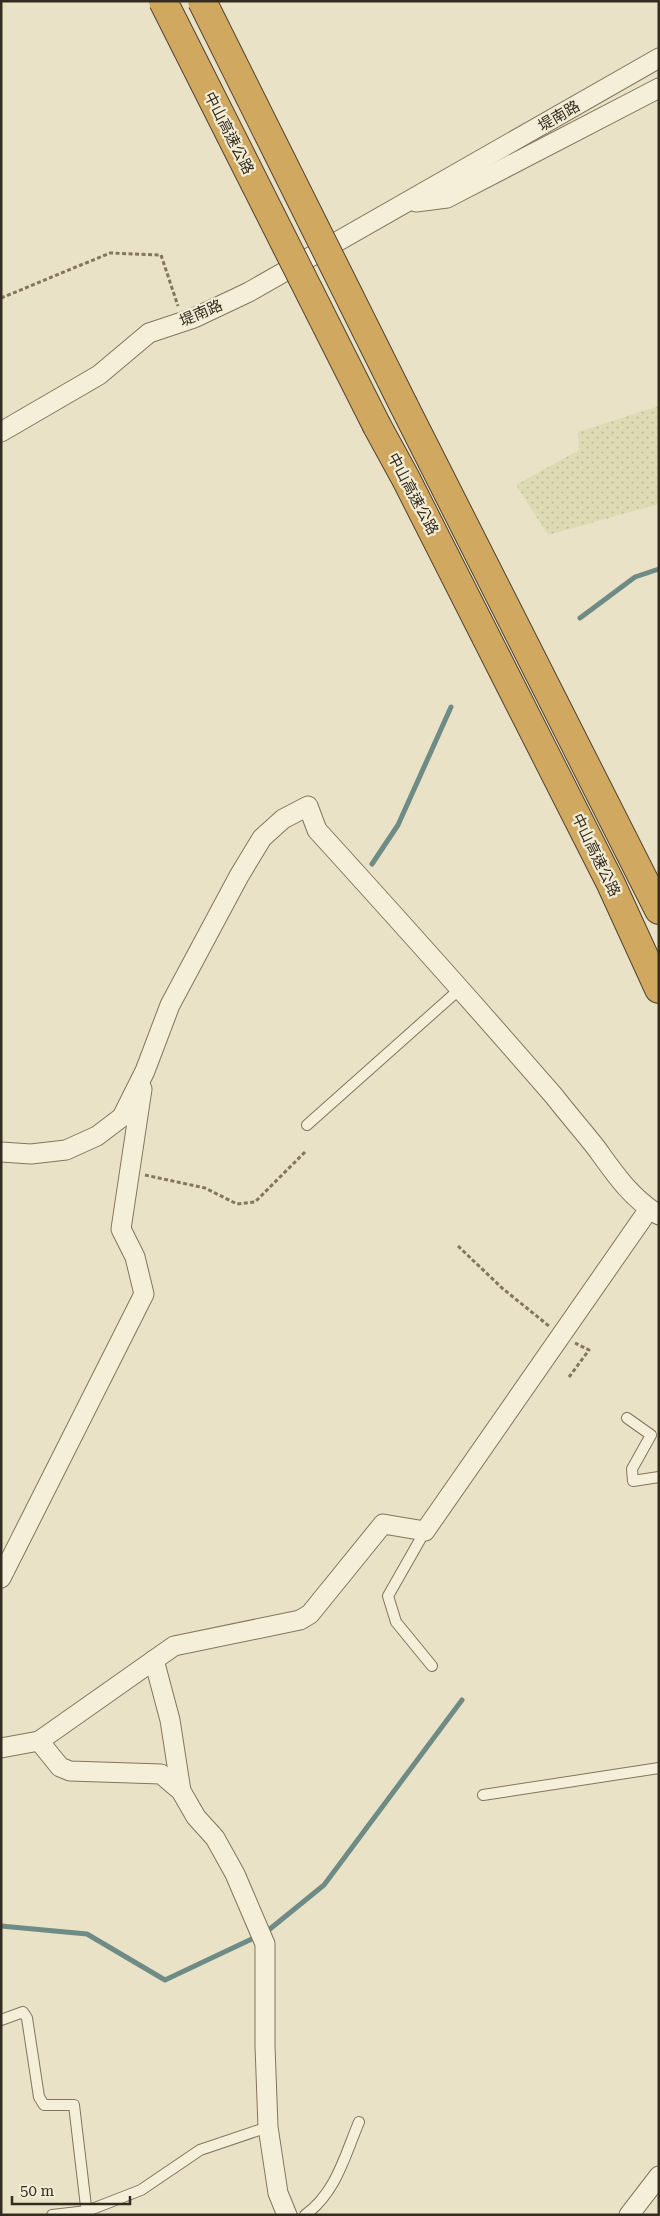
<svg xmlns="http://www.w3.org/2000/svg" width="660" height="2216" font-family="'Roboto Serif','Noto Sans TC',serif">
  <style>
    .farmland { fill: url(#farmland-dots) }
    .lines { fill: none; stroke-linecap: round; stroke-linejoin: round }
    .stream { stroke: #6f8b86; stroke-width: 5 }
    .lane-casing { stroke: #83755e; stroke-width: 12 }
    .street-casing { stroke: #83755e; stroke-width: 21 }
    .highway-casing { stroke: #514331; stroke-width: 30 }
    .path { stroke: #83755e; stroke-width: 3; stroke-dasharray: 4 2.5; stroke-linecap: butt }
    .lane { stroke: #f5efd9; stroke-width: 10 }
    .street { stroke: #f5efd9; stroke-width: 19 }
    .highway { stroke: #d0a860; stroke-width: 28 }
    .highway-bridge-casing { stroke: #514331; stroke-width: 30; stroke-linecap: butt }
    .highway-bridge { stroke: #d0a860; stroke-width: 28 }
    .labels { text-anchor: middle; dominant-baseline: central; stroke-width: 4.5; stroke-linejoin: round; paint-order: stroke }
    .street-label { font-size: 15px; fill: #352c20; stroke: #f2ecd5 }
  </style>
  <defs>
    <pattern id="farmland-dots" width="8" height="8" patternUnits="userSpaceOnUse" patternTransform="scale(1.25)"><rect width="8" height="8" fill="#dedbb4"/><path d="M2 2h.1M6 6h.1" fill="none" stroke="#bfbc9a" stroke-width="1.8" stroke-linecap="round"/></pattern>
  </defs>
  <rect width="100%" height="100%" fill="#e9e2c6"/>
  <path class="farmland" d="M 659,406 L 659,504 L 548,535 L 516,485 L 579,450 L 578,432 Z"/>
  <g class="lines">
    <g class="stream">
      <path d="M 580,618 L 635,577 L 659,569"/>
      <path d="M 372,864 L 398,825 L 451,707"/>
      <path d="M 1,1926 L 87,1934 L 165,1980 L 258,1936"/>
      <path d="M 265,1933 L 324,1885 L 462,1700"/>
    </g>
    <defs>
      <g id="lane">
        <path d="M 307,1125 L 461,988"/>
        <path d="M 627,1418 L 651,1435 L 632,1469 L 633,1481 L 659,1477"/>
        <path d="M 425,1531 L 388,1596 L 396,1622 L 432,1666"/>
        <path d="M 483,1795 L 659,1768"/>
        <path d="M 1,2020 L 23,2012 L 27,2018 L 39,2097 L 44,2105 L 74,2105 L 87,2215"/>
        <path d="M 52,2215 L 87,2211 L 141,2190 L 200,2150 L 268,2127"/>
        <path d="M 305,2215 C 336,2193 345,2155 359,2122"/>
      </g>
      <g id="street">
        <path d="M 416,202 L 447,198 L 659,88"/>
        <path d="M 1,432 L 99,375 L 149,333 L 194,318 L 249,292 L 659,58"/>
        <path d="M 1,1152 L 31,1154 L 66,1150 L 97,1136 L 122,1117 L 145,1071 L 170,1005 L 239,876 L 262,838 L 283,819 L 308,806 L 317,830 C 397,918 476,1006 554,1096 C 568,1114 583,1131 597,1149 C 615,1174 631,1198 659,1215"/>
        <path d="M 1,1578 L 144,1294 L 135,1257 L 121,1229 L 142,1089"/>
        <path d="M 154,1660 L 170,1720 L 181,1791"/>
        <path d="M 39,1741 L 60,1767 L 70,1771 L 161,1774 L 181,1791 L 196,1817 L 215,1838 L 235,1874 L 265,1944 L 265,2046 L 268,2127 L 278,2193 L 287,2215"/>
        <path d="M 1,1748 L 39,1741 L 174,1646 L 300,1620 L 310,1614 L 383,1524 L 425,1531 L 649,1209"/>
        <path d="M 629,2215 L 659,2176"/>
      </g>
      <g id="highway">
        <path d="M 404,406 L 659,910"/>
        <path d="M 377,426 L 406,479 L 611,884 L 659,989"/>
      </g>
    </defs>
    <use href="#lane" class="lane-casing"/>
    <use href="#street" class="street-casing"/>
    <use href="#highway" class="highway-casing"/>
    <g class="path">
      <path d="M 1,298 L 110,253 L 161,255 L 178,306"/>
      <path d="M 145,1175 L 205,1188 L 237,1204 L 255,1202 L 305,1152"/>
      <path d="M 458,1246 L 502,1288 L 549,1326"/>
      <path d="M 569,1377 L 589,1350 L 575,1343"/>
    </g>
    <use href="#lane" class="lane"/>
    <use href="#street" class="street"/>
    <use href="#highway" class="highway"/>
    <defs>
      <g id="highway-bridge">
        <path d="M 163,1 L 377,426"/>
        <path d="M 202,1 L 404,406"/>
      </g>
    </defs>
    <use href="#highway-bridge" class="highway-bridge-casing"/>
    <use href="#highway-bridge" class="highway-bridge"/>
  </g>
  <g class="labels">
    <g class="street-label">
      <text transform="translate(559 116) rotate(-30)">堤南路</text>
      <text transform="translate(229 133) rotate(63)">中山高速公路</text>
      <text transform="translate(201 313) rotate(-23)">堤南路</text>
      <text transform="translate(413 494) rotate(62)">中山高速公路</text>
      <text transform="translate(596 855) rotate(64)">中山高速公路</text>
    </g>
  </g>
  <rect width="660" height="2216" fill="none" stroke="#352c20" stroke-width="5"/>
  <path d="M12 2196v8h118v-8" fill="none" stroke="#352c20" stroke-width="2.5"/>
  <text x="20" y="2196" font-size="15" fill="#352c20" stroke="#f2ecd5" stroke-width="4" paint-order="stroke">50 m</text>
</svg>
